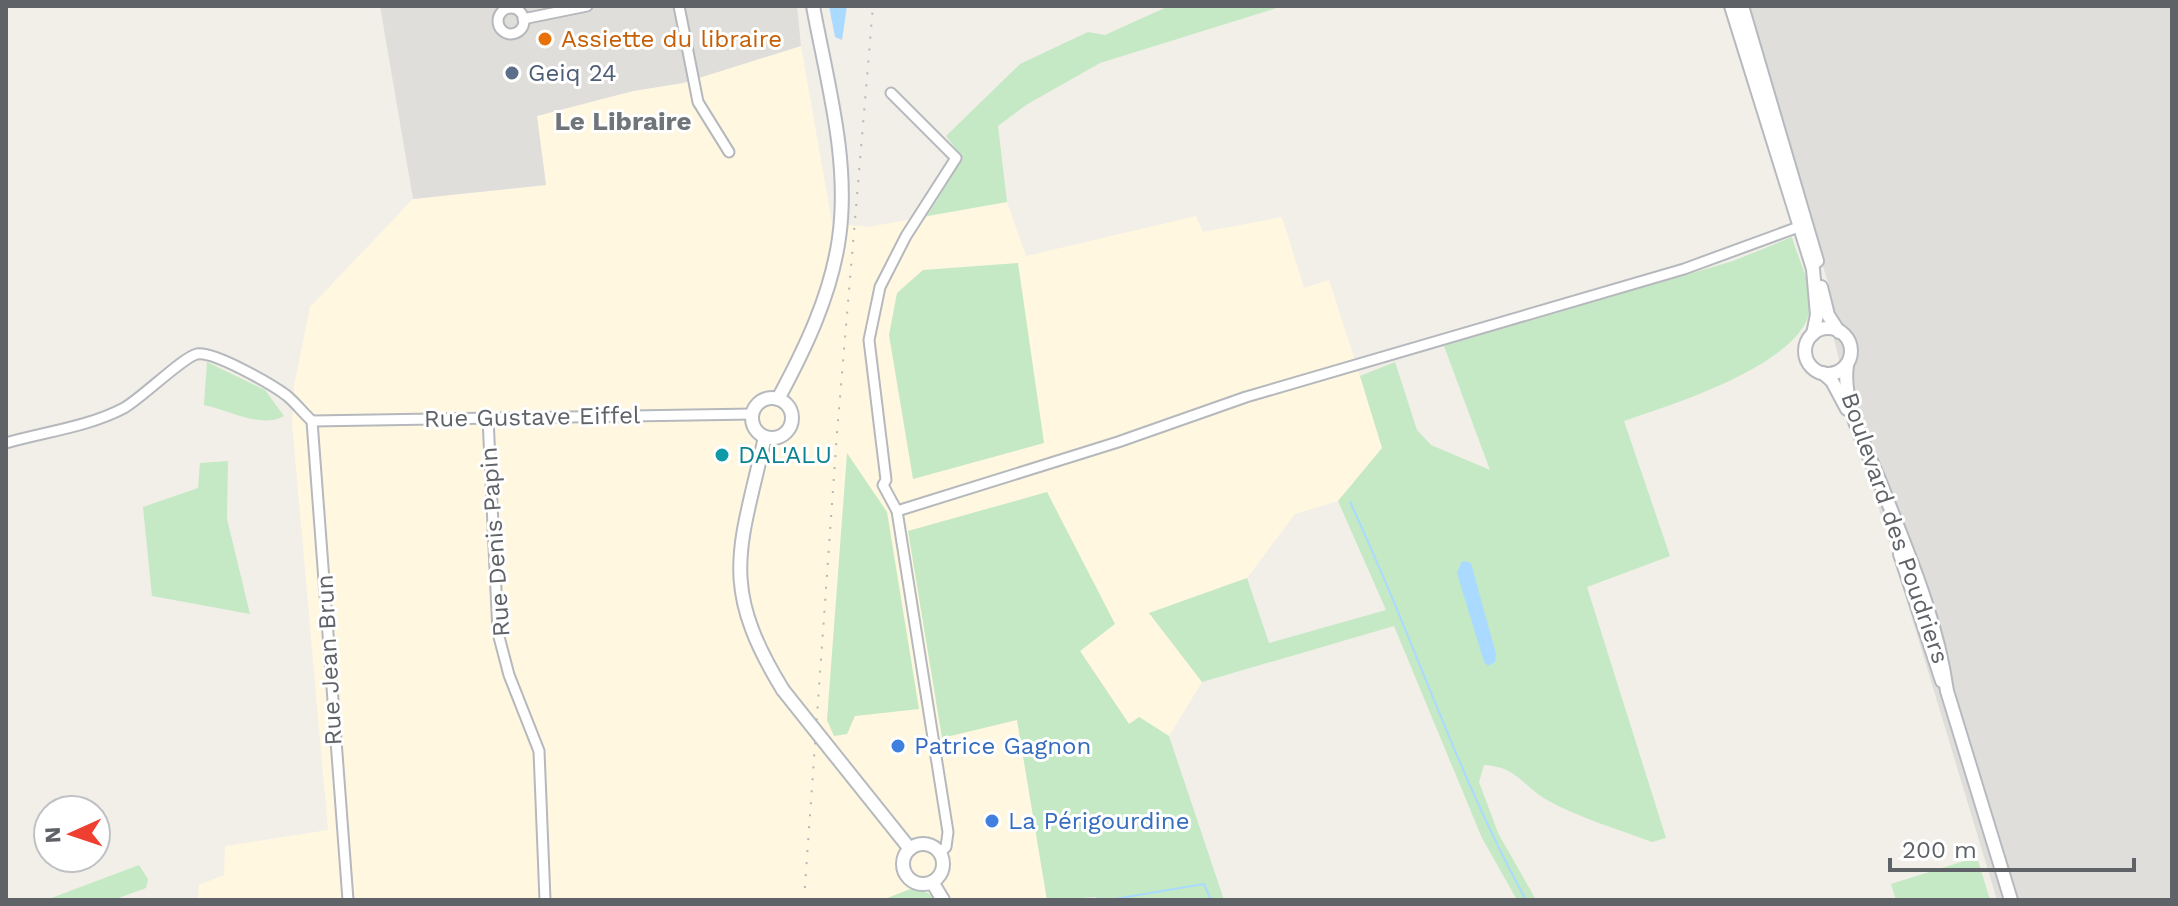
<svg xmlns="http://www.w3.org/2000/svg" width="2178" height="906" font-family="'Work Sans',sans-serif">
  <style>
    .commercial { fill: #fff7df }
    .industrial { fill: #e0deda }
    .green { fill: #c4e9c4 }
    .water { fill: #aadaff }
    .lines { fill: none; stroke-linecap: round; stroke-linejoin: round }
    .stream { stroke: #aadaff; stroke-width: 2 }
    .minor-casing { stroke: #b5b8bc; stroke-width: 13 }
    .secondary-casing { stroke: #b6babf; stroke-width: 16 }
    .minor { stroke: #fff; stroke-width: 9 }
    .secondary { stroke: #fff; stroke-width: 12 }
    .rail { stroke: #b6b7b8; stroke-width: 2; stroke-dasharray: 2 10; stroke-linecap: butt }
    .secondary-bridge-casing { stroke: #b6babf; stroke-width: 16; stroke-linecap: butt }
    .secondary-bridge { stroke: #fff; stroke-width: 12 }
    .food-dot { fill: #e8710a; stroke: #fff; stroke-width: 3 }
    .service-dot { fill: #5c6f8a; stroke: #fff; stroke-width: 3 }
    .culture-dot { fill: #0f9aa8; stroke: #fff; stroke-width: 3 }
    .shop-dot { fill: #3f7fe0; stroke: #fff; stroke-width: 3 }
    .labels { text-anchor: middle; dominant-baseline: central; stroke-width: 6; stroke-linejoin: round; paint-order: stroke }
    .food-label { font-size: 24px; fill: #c56008; stroke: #fff; text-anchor: start }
    .service-label { font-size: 24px; fill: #4e5e75; stroke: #fff; text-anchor: start }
    .street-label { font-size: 24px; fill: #5f6368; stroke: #fff }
    .culture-label { font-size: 24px; fill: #0d838f; stroke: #fff; text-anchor: start }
    .shop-label { font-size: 24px; fill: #366cbe; stroke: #fff; text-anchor: start }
    .neighbourhood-label { font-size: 26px; font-weight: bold; fill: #70757a; stroke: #fff }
  </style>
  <rect width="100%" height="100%" fill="#f1efe8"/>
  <path class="commercial" d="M 801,46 L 832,223 L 868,227 L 1007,202 L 1026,256 L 1196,216 L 1203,232 L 1282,217 L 1304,288 L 1329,280 L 1383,448 L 1338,501 L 1295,514 L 1247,578 L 1150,613 L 1202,682 L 1169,736 L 1140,717 L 1130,725 L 1080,651 L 941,738 L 1017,719 L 1047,900 L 198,900 L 199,885 L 224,875 L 225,846 L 328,830 L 292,423 L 294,386 L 310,307 L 413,199 L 546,185 L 537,116 L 633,91 L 683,83 Z"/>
  <g class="industrial">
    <path d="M 380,6 L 797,6 L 801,46 L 683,83 L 633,91 L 537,116 L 546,185 L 413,199 Z"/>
    <path d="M 1742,6 L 2172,6 L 2172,900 L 1997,900 L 1858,439 L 1829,318 L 1830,289 Z"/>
  </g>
  <g class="green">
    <path d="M 1169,6 L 1283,6 L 1100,63 L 1026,105 L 998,126 L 1007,202 L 927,216 L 963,158 L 946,136 L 1020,64 L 1088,32 L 1105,35 Z"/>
    <path d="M 1792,237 C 1797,256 1811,283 1811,303 C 1810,363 1670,405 1624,421 L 1670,556 L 1587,587 L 1666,838 L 1652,842 C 1618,829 1579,818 1547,800 C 1521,785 1518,767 1484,765 L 1479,782 L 1498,833 L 1536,900 L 1517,900 L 1482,838 L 1394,626 L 1202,682 L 1149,613 L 1247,578 L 1269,643 L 1386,610 L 1338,501 L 1382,448 L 1360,376 L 1395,362 L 1417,430 L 1431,445 L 1490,470 L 1444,346 L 1733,261 Z"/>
    <path d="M 1018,263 L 1044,443 L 913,479 L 889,335 L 897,293 L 923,270 Z"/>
    <path d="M 207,362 L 265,390 L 284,416 C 261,429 229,410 204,405 Z"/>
    <path d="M 847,453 L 887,512 L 919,709 L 855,716 L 847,734 L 834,736 L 827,720 Z"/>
    <path d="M 228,461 L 227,519 L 250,614 L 152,596 L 143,507 L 198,488 L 200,463 Z"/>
    <path d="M 1047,492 L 1115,624 L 1080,651 L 1129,724 L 1139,717 L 1169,736 L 1224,900 L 1097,900 L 1096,897 L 1047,900 L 1017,720 L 942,738 L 908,531 Z"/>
    <path d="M 1977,857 L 1990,900 L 1896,900 L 1891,884 Z"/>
    <path d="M 139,865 L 148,879 L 146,888 L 113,900 L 46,900 Z"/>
    <path d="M 913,888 L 928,893 L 935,900 L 887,898 Z"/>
  </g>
  <g class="water">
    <path d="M 829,6 L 847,6 L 842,40 L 835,37 Z"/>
    <path d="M 1462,561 L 1471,563 L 1496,654 L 1495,662 L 1488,666 L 1484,662 L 1457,573 Z"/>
  </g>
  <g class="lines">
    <g class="stream">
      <path d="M 1350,502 C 1412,633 1456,773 1526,900"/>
      <path d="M 1109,900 L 1204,884 L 1211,900"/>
    </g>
    <defs>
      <g id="minor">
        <path d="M 679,6 L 698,102 L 729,152"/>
        <circle cx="511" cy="21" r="13"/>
        <path d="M 523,19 L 587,6"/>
        <path d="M 891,93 L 956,158 L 906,236 L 880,287 L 869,340 L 886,480 L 883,485 L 897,511 L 948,832 L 946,847 L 939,853"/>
        <path d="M 488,418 L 498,633 L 509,675 L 539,751 L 545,900"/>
        <path d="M 312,421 L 348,900"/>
        <path d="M 312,421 L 753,414"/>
        <path d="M 6,443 C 44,432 88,427 124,408 C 143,397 183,357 197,354 C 214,351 271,384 286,395 C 295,402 303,413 312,421"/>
        <path d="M 897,511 L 1118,442 L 1246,397 L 1684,269 L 1804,225"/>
      </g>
      <g id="secondary">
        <path d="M 1731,6 L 1813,269 L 1817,315 L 1813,334"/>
        <path d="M 1742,6 L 1817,261"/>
        <path d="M 1821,287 L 1828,315 L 1839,332"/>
        <circle cx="1828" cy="351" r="23"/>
        <path d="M 1847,365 C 1841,404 1868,451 1882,487 C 1908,553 1937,620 1947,691 L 2011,900"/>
        <path d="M 1823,373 L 1832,381 L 1847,409"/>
        <circle cx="772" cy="418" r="20"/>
        <path d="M 778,399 C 805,349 831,295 839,238 C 850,161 827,82 813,6"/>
        <path d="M 765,437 C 740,549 718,584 783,690"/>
        <path d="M 1900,554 L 1942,681"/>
        <path d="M 830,749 L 910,849"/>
        <circle cx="923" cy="864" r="20"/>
        <path d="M 932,882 L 943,900"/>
      </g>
    </defs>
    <use href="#minor" class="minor-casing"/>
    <use href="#secondary" class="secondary-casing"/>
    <use href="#minor" class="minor"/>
    <use href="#secondary" class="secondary"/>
    <path class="rail" d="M 804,900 L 837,433 L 873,6"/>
    <defs>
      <path id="secondary-bridge" d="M 783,690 L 830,749"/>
    </defs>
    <use href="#secondary-bridge" class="secondary-bridge-casing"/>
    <use href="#secondary-bridge" class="secondary-bridge"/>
  </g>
  <circle class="food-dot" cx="545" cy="39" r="8"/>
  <circle class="service-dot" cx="512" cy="73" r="8"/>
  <circle class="culture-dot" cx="722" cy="455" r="8"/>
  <g class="shop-dot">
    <circle cx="898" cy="746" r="8"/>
    <circle cx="992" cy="821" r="8"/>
  </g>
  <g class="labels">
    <g class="food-label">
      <text x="561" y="39">Assiette du libraire</text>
    </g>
    <g class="service-label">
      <text x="528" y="73">Geiq 24</text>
    </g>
    <g class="street-label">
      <text transform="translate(532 417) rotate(-1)">Rue Gustave Eiffel</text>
      <text transform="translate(1895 528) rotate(71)">Boulevard des Poudriers</text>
      <text transform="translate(495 542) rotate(-94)">Rue Denis Papin</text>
      <text transform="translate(329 660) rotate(-93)">Rue Jean Brun</text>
    </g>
    <g class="culture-label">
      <text x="738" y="455">DAL'ALU</text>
    </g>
    <g class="shop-label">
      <text x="914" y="746">Patrice Gagnon</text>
      <text x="1008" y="821">La Périgourdine</text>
    </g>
    <g class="neighbourhood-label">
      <text x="623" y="121">Le Libraire</text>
    </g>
  </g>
  <rect width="2178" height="906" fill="none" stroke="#5f6368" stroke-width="16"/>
  <g transform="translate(72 834) rotate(267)"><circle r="38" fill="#ffffff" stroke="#bfc1c3" stroke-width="2"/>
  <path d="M0-6L14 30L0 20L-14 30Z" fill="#ee3f30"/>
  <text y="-12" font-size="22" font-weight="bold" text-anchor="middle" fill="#5f6368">N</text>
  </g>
  <path d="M1890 858v12h244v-12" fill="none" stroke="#5f6368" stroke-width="4"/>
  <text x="1902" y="858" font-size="24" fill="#5f6368" stroke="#ffffff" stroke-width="6" paint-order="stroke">200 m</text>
</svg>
